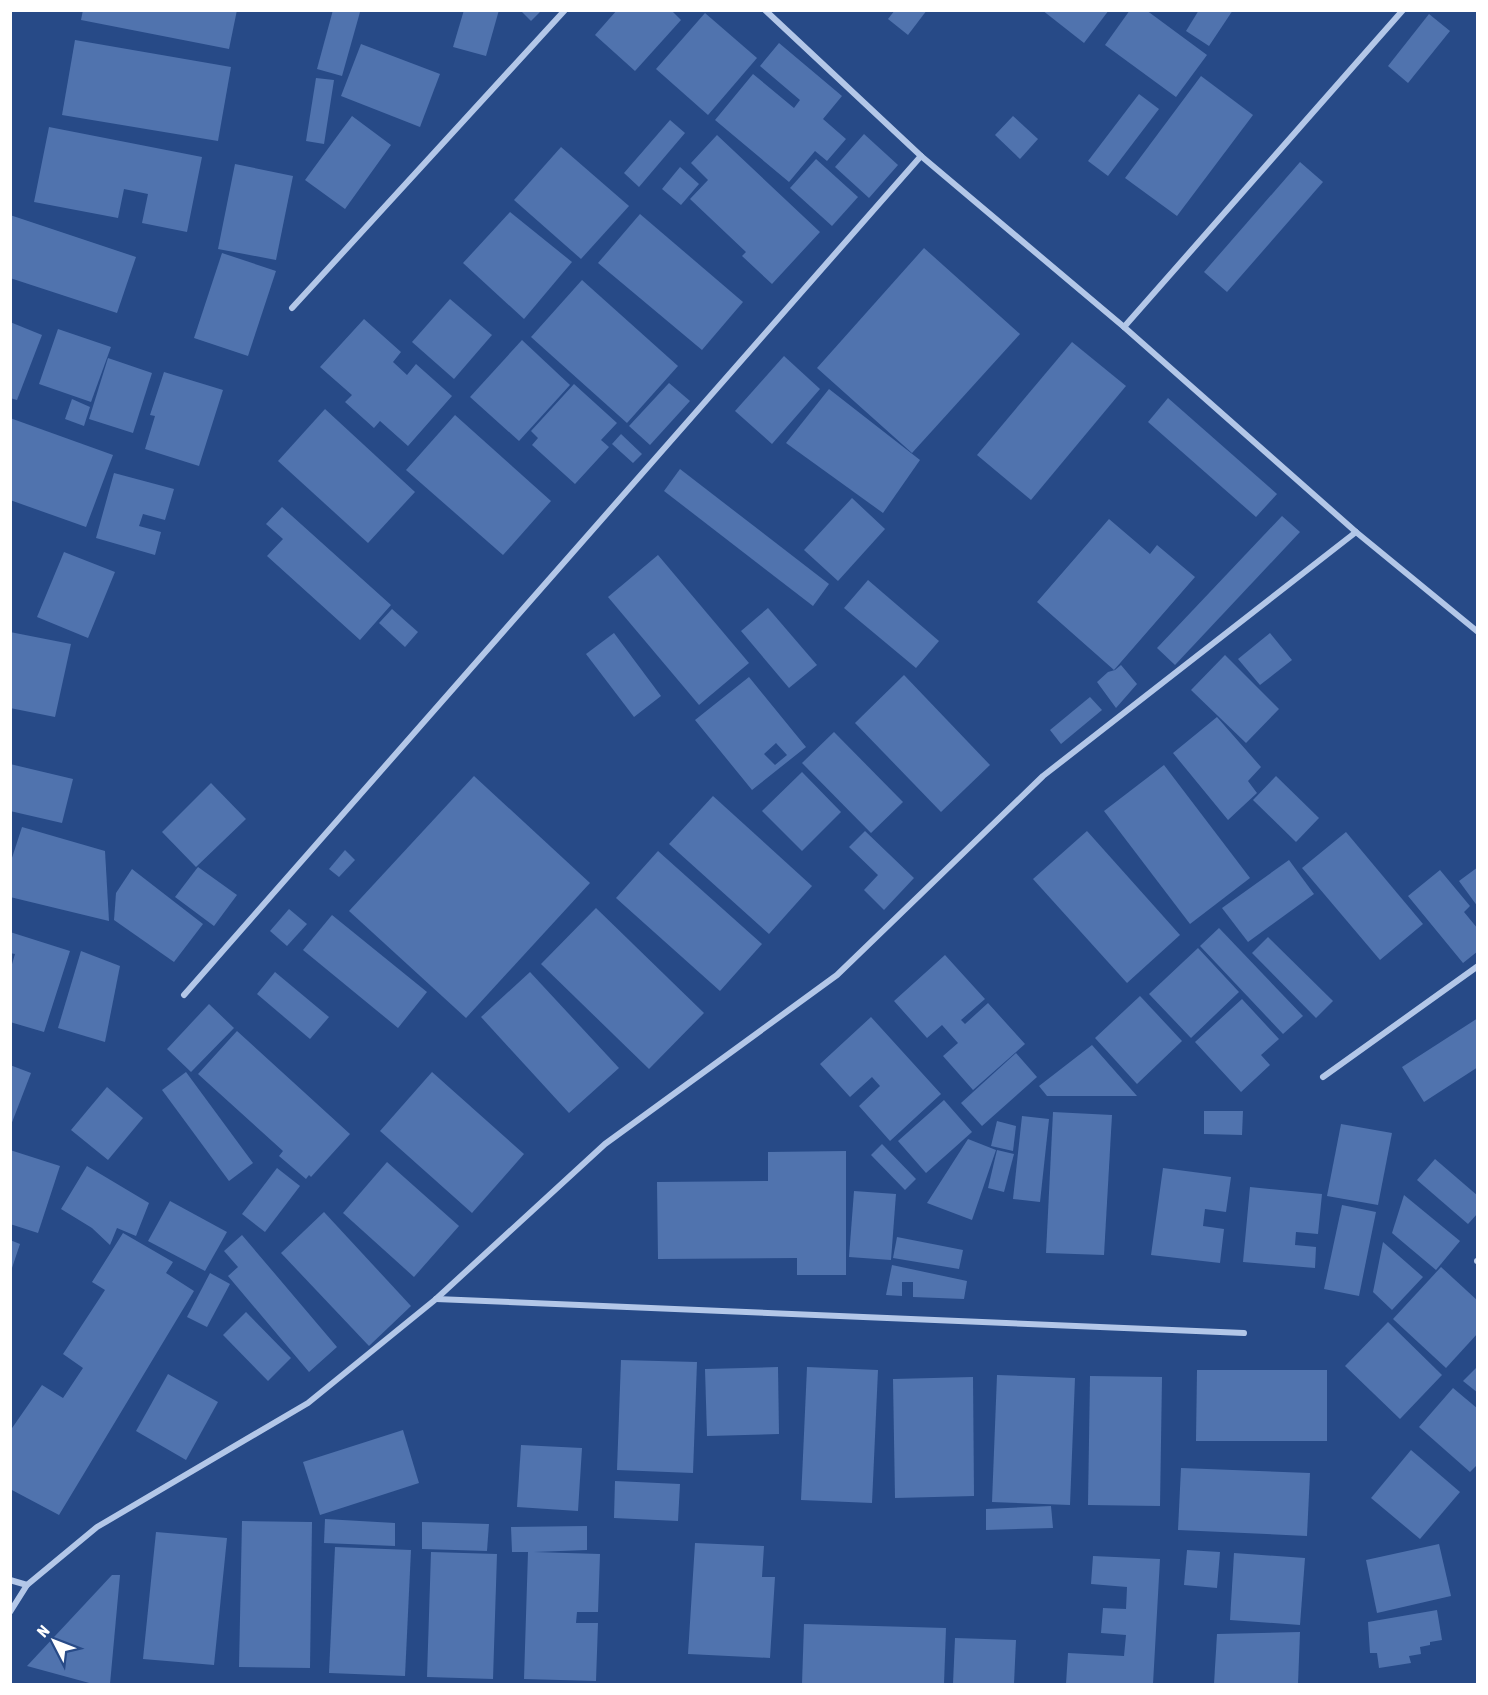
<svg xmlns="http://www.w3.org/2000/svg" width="1488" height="1695" font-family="'Asap Condensed',sans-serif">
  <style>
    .building { fill: #5073ae; fill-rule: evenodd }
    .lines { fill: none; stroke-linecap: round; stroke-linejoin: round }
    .minor { stroke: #b3c7e8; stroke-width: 6 }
  </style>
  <rect width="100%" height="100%" fill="#274a87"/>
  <g class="building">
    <path d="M 83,10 L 237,10 L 229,49 L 81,20 Z"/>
    <path d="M 333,10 L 360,12 L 342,76 L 317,69 Z"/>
    <path d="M 464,10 L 499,10 L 486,56 L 453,47 Z"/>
    <path d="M 520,10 L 542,10 L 531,21 Z"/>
    <path d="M 617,10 L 671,10 L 681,20 L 635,71 L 595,35 Z"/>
    <path d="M 895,10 L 927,10 L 908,35 L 888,19 Z"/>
    <path d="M 1042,10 L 1109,10 L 1084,43 Z"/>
    <path d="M 1130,10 L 1146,10 L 1207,55 L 1176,97 L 1105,45 Z"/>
    <path d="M 1199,10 L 1233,10 L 1209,46 L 1186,31 Z"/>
    <path d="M 705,13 L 757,58 L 708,115 L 656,69 Z"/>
    <path d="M 1429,14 L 1450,31 L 1408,83 L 1388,66 Z"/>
    <path d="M 75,40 L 231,67 L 218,141 L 62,115 Z"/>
    <path d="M 779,43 L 842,96 L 823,119 L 846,139 L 827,161 L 815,151 L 789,182 L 715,120 L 753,74 L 794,108 L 800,100 L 760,66 Z"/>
    <path d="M 361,44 L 440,74 L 420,127 L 341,96 Z"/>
    <path d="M 1201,76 L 1253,115 L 1177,216 L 1125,178 Z"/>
    <path d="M 316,78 L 334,80 L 324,144 L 306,141 Z"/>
    <path d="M 1139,94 L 1159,109 L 1108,176 L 1088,161 Z"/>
    <path d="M 352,116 L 391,145 L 345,209 L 305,180 Z"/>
    <path d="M 1013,116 L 1038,139 L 1020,159 L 995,135 Z"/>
    <path d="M 670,120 L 685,133 L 639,187 L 624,173 Z"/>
    <path d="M 49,127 L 202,157 L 187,232 L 142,223 L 148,194 L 124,189 L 118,218 L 34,202 Z"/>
    <path d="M 864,134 L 898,165 L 869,198 L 835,167 Z"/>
    <path d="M 717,135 L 820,232 L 772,284 L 742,256 L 746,252 L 690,199 L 708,180 L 691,163 Z"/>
    <path d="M 561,147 L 629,206 L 581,259 L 514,200 Z"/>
    <path d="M 816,159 L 858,197 L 832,226 L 790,188 Z"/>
    <path d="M 1300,162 L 1323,182 L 1227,292 L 1204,272 Z"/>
    <path d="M 235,164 L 293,176 L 276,260 L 218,249 Z"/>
    <path d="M 680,167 L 699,184 L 681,205 L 662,189 Z"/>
    <path d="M 510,212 L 572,262 L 524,319 L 463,263 Z"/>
    <path d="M 640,214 L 743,302 L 702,350 L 598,263 Z"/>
    <path d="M 10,215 L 136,257 L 117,313 L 10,278 Z"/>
    <path d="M 924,248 L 1020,334 L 912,453 L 817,368 Z"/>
    <path d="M 222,253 L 276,271 L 248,356 L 194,338 Z"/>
    <path d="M 582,280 L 678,366 L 627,423 L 531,337 Z"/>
    <path d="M 450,299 L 492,335 L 454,379 L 412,342 Z"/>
    <path d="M 364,319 L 401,352 L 393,362 L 407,375 L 416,364 L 452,396 L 408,446 L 380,421 L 374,428 L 345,402 L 352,395 L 320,367 Z"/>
    <path d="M 10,322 L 42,335 L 17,400 L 10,398 Z"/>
    <path d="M 58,329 L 111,347 L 91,402 L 39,384 Z"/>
    <path d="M 522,340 L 570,385 L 519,441 L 470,397 Z"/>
    <path d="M 1072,342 L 1126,386 L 1031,500 L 977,455 Z"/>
    <path d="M 784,356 L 820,389 L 772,444 L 735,411 Z"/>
    <path d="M 108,358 L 152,373 L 133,433 L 89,419 Z"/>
    <path d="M 164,372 L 223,390 L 199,466 L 145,449 L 155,416 L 150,415 Z"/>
    <path d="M 669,383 L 690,401 L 650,445 L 629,426 Z"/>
    <path d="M 574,384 L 617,423 L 601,440 L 609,447 L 575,484 L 532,445 L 538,438 L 531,431 Z"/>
    <path d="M 829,389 L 920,460 L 883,513 L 786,443 Z"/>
    <path d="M 1168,398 L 1277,494 L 1256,517 L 1148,422 Z"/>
    <path d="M 72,399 L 90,407 L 84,426 L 65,419 Z"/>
    <path d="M 325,409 L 415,492 L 368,543 L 278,461 Z"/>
    <path d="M 455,415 L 551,501 L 503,555 L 406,470 Z"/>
    <path d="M 10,418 L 113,455 L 86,527 L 10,500 Z"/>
    <path d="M 621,434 L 642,454 L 633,463 L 612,444 Z"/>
    <path d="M 680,469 L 829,584 L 813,606 L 664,491 Z"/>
    <path d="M 114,473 L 174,489 L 165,520 L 143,514 L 139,526 L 161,532 L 155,555 L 96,538 Z"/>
    <path d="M 852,498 L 885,529 L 838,581 L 804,550 Z"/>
    <path d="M 282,507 L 391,605 L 360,640 L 267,556 L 283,539 L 266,524 Z"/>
    <path d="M 1282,516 L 1300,532 L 1175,665 L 1157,648 Z"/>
    <path d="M 1109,519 L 1150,554 L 1157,545 L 1195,577 L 1114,670 L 1037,602 Z"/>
    <path d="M 64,552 L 115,572 L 88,638 L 37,617 Z"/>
    <path d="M 658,555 L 749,663 L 699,705 L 608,597 Z"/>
    <path d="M 868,580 L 939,641 L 916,668 L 844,608 Z"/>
    <path d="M 768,608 L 817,665 L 789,688 L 741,631 Z"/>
    <path d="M 392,609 L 418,632 L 405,647 L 379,623 Z"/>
    <path d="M 10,632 L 71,644 L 55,717 L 10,708 Z"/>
    <path d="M 614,633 L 661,696 L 634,717 L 586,654 Z"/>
    <path d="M 1270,633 L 1292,660 L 1260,685 L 1238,659 Z"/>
    <path d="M 1225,655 L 1279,709 L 1246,743 L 1191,690 Z"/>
    <path d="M 1121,665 L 1137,684 L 1116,708 L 1097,682 L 1108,672 L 1115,670 Z"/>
    <path d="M 904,675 L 990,765 L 941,812 L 855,723 Z"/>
    <path d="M 749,677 L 806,747 L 752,790 L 695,720 ZM 776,743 L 787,755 L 775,765 L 764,754 Z"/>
    <path d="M 1090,697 L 1102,710 L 1061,744 L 1050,730 Z"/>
    <path d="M 1217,717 L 1261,767 L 1248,781 L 1257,793 L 1228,820 L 1173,753 Z"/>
    <path d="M 834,732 L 903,802 L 871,833 L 802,763 Z"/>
    <path d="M 10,764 L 73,779 L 62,823 L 10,811 Z"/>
    <path d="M 1164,765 L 1250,878 L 1190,924 L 1104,811 Z"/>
    <path d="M 802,772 L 841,812 L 802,851 L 762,811 Z"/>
    <path d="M 474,776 L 590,883 L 466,1018 L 349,911 Z"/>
    <path d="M 1276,776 L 1319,818 L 1296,842 L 1253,800 Z"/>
    <path d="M 211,783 L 246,819 L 196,867 L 162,832 Z"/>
    <path d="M 713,796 L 812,886 L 769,934 L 669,844 Z"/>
    <path d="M 22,827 L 105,851 L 109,921 L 10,897 L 10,864 Z"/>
    <path d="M 865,831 L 914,878 L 884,910 L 864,890 L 878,875 L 849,847 Z"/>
    <path d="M 1087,831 L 1180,935 L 1127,983 L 1033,879 Z"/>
    <path d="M 1346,832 L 1423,924 L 1380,960 L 1302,868 Z"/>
    <path d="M 345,850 L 355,860 L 339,877 L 329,869 Z"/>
    <path d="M 658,851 L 762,944 L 720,991 L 616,898 Z"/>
    <path d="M 1289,860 L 1314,894 L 1248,942 L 1222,908 Z"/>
    <path d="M 198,867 L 237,895 L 214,926 L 175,897 Z"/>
    <path d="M 1478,867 L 1478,907 L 1459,881 Z"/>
    <path d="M 132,869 L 203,924 L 174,962 L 114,920 L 116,893 Z"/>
    <path d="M 1440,870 L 1470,906 L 1464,912 L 1478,929 L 1478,951 L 1463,963 L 1408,896 Z"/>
    <path d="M 596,908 L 704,1013 L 649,1069 L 541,964 Z"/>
    <path d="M 289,909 L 307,924 L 287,946 L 270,931 Z"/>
    <path d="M 332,915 L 427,992 L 398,1028 L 303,950 Z"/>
    <path d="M 1219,928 L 1303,1016 L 1283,1034 L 1200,946 Z"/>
    <path d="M 10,932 L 70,951 L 44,1032 L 10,1022 L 10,971 L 15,954 L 10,953 Z"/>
    <path d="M 1268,937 L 1333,1001 L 1316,1018 L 1252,953 Z"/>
    <path d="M 1198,948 L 1239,992 L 1191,1038 L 1149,994 Z"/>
    <path d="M 81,951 L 120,966 L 105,1042 L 58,1028 Z"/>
    <path d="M 945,955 L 985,999 L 961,1020 L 965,1024 L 988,1003 L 1025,1044 L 973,1090 L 943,1056 L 958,1043 L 942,1025 L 927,1038 L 894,1001 Z"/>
    <path d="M 275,972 L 329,1017 L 310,1039 L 257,994 Z"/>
    <path d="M 530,972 L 619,1068 L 569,1113 L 481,1017 Z"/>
    <path d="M 1140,996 L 1182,1041 L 1137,1084 L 1095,1038 Z"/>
    <path d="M 1242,999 L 1279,1039 L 1261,1055 L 1270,1065 L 1241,1092 L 1195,1042 Z"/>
    <path d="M 209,1004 L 234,1028 L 191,1072 L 167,1049 Z"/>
    <path d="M 871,1017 L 941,1094 L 890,1141 L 859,1106 L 880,1086 L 872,1077 L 850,1097 L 820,1064 Z"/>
    <path d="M 1478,1018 L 1478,1067 L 1424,1102 L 1402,1067 Z"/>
    <path d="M 237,1031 L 350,1134 L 311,1177 L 309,1175 L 306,1179 L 279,1156 L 283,1151 L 198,1074 Z"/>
    <path d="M 1092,1045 L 1137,1096 L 1047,1096 L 1039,1086 Z"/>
    <path d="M 1016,1053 L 1037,1077 L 982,1126 L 961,1103 Z"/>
    <path d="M 10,1065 L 31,1073 L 11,1125 L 10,1125 Z"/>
    <path d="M 186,1072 L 253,1163 L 229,1181 L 162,1090 Z"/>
    <path d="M 432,1072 L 524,1154 L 472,1213 L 380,1131 Z"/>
    <path d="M 107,1087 L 143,1118 L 108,1160 L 71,1130 Z"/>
    <path d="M 944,1100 L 972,1132 L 926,1173 L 898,1141 Z"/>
    <path d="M 1204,1111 L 1243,1111 L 1242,1135 L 1204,1134 Z"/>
    <path d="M 1053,1112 L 1112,1115 L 1104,1255 L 1046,1253 Z"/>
    <path d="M 1022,1116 L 1049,1119 L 1040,1202 L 1013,1199 Z"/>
    <path d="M 997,1121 L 1016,1126 L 1013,1151 L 991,1146 Z"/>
    <path d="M 1341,1124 L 1392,1133 L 1378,1205 L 1327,1196 Z"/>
    <path d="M 968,1139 L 996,1150 L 972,1220 L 927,1203 Z"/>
    <path d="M 882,1144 L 916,1179 L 905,1190 L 871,1155 Z"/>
    <path d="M 10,1150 L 60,1166 L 38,1233 L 10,1224 Z"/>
    <path d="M 997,1150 L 1014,1154 L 1004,1192 L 988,1188 Z"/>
    <path d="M 846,1151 L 846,1275 L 797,1275 L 797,1258 L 658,1259 L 657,1182 L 768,1181 L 768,1152 Z"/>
    <path d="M 1435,1159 L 1478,1196 L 1478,1213 L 1468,1224 L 1417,1180 Z"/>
    <path d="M 387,1162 L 459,1226 L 414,1277 L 343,1213 Z"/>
    <path d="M 87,1166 L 149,1203 L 136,1236 L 117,1228 L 110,1245 L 92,1228 L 61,1209 Z"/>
    <path d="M 277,1168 L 300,1186 L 265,1232 L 242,1214 Z"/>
    <path d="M 1163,1168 L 1231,1177 L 1226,1212 L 1205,1209 L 1203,1226 L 1224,1229 L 1220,1263 L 1151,1255 Z"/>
    <path d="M 1250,1187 L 1322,1194 L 1318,1234 L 1296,1232 L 1295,1245 L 1316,1247 L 1315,1268 L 1243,1262 Z"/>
    <path d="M 854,1191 L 896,1194 L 891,1260 L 849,1257 Z"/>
    <path d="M 1404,1195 L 1460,1241 L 1436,1270 L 1392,1233 Z"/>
    <path d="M 170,1201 L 227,1232 L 205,1271 L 148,1241 Z"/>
    <path d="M 1342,1205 L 1376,1212 L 1359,1296 L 1324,1289 Z"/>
    <path d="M 324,1212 L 411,1306 L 369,1346 L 281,1253 Z"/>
    <path d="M 123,1233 L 173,1262 L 166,1273 L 194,1291 L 59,1515 L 10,1489 L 10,1431 L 42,1385 L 63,1398 L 83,1368 L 63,1354 L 105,1290 L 92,1282 Z"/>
    <path d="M 242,1235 L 337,1347 L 309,1372 L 228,1276 L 238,1267 L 224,1251 Z"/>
    <path d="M 897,1237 L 963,1250 L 959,1269 L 893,1258 Z"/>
    <path d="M 10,1240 L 20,1244 L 11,1271 L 10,1271 Z"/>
    <path d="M 1383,1242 L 1423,1277 L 1392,1310 L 1373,1292 Z"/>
    <path d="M 892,1265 L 967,1281 L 964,1299 L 913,1297 L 913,1282 L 902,1282 L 902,1296 L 886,1295 Z"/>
    <path d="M 1441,1267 L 1478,1301 L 1478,1333 L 1446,1368 L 1393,1319 Z"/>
    <path d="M 210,1273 L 230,1284 L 207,1327 L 187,1317 Z"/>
    <path d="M 246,1312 L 291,1358 L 268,1381 L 223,1335 Z"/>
    <path d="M 1388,1322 L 1442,1375 L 1400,1419 L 1345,1366 Z"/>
    <path d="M 621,1360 L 697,1362 L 693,1473 L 617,1470 Z"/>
    <path d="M 1478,1366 L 1478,1393 L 1463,1381 Z"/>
    <path d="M 778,1367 L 779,1434 L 707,1436 L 705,1369 Z"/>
    <path d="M 807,1367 L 878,1370 L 872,1503 L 801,1500 Z"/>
    <path d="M 1197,1370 L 1327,1370 L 1327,1441 L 1196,1441 Z"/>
    <path d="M 168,1374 L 218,1402 L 186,1460 L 136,1431 Z"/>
    <path d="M 997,1375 L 1075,1378 L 1070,1505 L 992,1502 Z"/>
    <path d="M 1090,1376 L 1162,1377 L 1160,1506 L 1088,1505 Z"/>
    <path d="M 973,1377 L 974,1496 L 895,1498 L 893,1379 Z"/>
    <path d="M 1453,1388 L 1478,1409 L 1478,1464 L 1470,1472 L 1419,1427 Z"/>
    <path d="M 403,1430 L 419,1483 L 320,1515 L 303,1462 Z"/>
    <path d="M 521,1445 L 582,1448 L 578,1511 L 517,1507 Z"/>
    <path d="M 1411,1450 L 1460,1492 L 1420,1539 L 1371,1498 Z"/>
    <path d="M 1181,1468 L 1310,1473 L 1307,1536 L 1178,1530 Z"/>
    <path d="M 615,1481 L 680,1484 L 678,1521 L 614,1518 Z"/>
    <path d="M 1051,1506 L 1053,1528 L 986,1530 L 986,1509 Z"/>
    <path d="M 325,1519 L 395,1523 L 395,1546 L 324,1543 Z"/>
    <path d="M 242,1521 L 312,1522 L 310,1668 L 239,1667 Z"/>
    <path d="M 422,1522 L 489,1524 L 487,1551 L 422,1549 Z"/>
    <path d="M 587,1526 L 587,1550 L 534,1552 L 600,1554 L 598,1612 L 577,1612 L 576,1623 L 598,1623 L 596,1681 L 524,1679 L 528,1552 L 512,1552 L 511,1527 Z"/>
    <path d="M 156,1532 L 227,1538 L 214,1665 L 143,1659 Z"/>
    <path d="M 695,1543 L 764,1546 L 762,1577 L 775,1577 L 770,1658 L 688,1654 Z"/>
    <path d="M 1439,1544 L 1451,1596 L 1377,1613 L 1366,1560 Z"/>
    <path d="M 335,1547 L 411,1550 L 405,1676 L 329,1673 Z"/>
    <path d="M 1187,1550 L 1220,1552 L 1217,1588 L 1184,1585 Z"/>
    <path d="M 431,1552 L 497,1554 L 493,1679 L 427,1677 Z"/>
    <path d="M 1234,1553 L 1305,1558 L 1300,1625 L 1230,1620 Z"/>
    <path d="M 1093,1556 L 1160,1559 L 1153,1684 L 1066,1684 L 1068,1653 L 1124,1656 L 1126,1635 L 1101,1633 L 1103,1608 L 1126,1609 L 1127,1587 L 1091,1584 Z"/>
    <path d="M 112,1575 L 120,1575 L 110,1684 L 93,1684 L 27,1666 Z"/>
    <path d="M 1437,1610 L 1442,1640 L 1430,1642 L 1430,1645 L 1420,1647 L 1421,1654 L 1409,1656 L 1411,1663 L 1379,1668 L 1377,1653 L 1370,1653 L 1368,1622 Z"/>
    <path d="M 804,1624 L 946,1628 L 944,1684 L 802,1684 Z"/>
    <path d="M 1300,1632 L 1298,1684 L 1214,1684 L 1217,1634 Z"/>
    <path d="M 955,1638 L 1016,1640 L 1014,1684 L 953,1684 Z"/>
  </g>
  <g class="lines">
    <g class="minor">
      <path d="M 765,10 L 921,156 L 1124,327 L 1356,532 L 1478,632"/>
      <path d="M 292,308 L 565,10"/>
      <path d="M 1124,327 L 1403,10"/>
      <path d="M 184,995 L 921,156"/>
      <path d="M 1323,1077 L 1478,966"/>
      <path d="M 1477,1261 L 1478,1261"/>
      <path d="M 436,1299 L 1244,1333"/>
      <path d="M 10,1580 L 27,1585"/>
      <path d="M 10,1612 L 27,1585 L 97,1527 L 308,1403 L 436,1299 L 605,1144 L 837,975 L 1043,776 L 1356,532"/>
    </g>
  </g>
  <rect width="1488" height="1695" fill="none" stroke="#ffffff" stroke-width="24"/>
  <g transform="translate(54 1641) rotate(312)" stroke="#274a87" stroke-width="4.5" paint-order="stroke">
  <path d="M0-4.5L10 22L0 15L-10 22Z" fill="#ffffff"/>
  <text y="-9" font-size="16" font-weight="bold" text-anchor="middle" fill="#ffffff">N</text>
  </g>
</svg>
